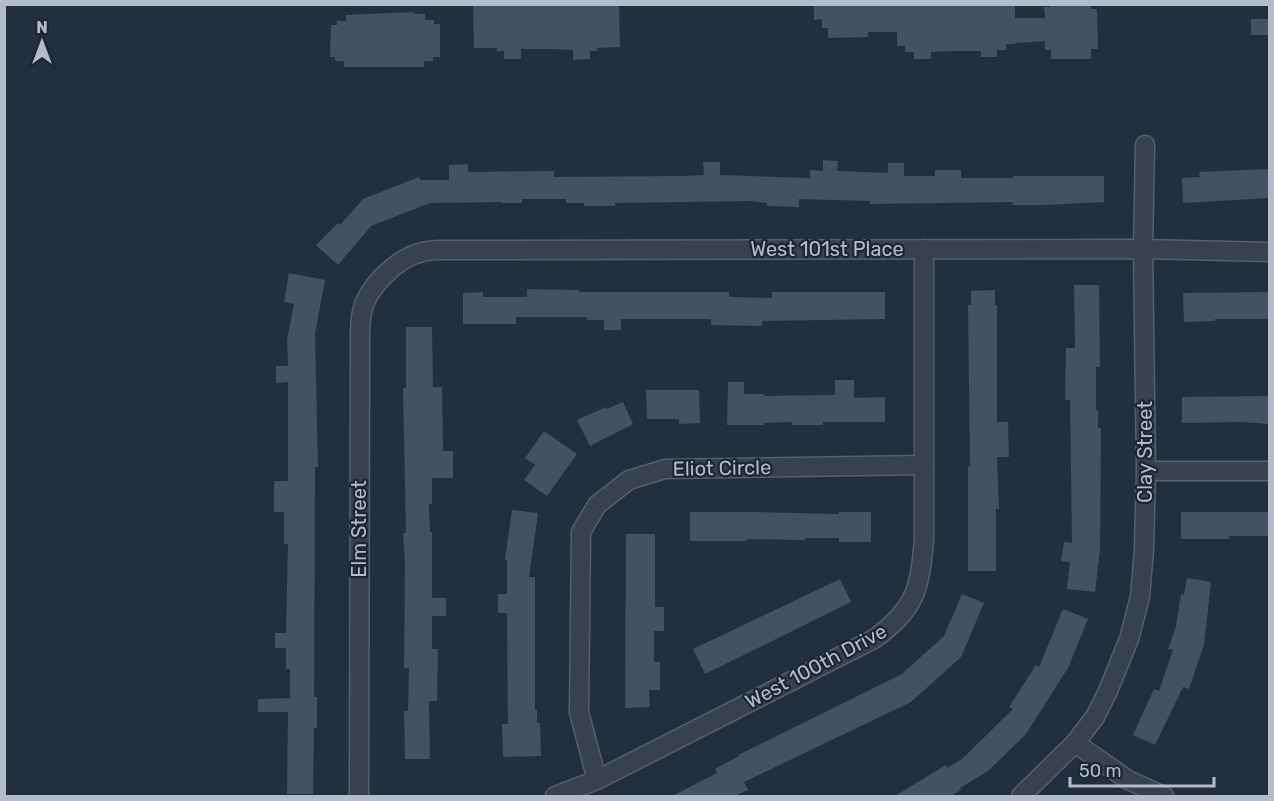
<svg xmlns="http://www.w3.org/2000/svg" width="1274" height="801" font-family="Rubik,sans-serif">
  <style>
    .building { fill: #455162 }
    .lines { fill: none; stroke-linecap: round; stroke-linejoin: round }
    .minor-casing { stroke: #565f6c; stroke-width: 21 }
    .minor { stroke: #38414e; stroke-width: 18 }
    .labels { text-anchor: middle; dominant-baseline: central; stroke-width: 4.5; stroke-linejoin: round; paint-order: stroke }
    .street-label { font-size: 20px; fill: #b4bcc9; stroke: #1d2633 }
  </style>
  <rect width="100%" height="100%" fill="#242f3e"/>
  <g class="building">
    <path d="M 473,4 L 619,4 L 620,47 L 597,48 L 597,51 L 590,51 L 590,59 L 573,60 L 573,50 L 554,49 L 521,49 L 521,59 L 504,59 L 504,51 L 497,51 L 497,48 L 474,48 Z"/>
    <path d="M 814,4 L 1015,4 L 1015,18 L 1045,18 L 1044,7 L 1050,7 L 1050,4 L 1091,4 L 1091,9 L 1097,9 L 1098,49 L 1091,49 L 1091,59 L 1051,59 L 1051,50 L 1045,50 L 1045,41 L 1015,43 L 1015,44 L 1006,44 L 1006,50 L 997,50 L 997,57 L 981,57 L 981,51 L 949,51 L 931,52 L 931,59 L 914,59 L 914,52 L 905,52 L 905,46 L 897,46 L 897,32 L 868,32 L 868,37 L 828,38 L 828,28 L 822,28 L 822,19 L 814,20 Z"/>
    <path d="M 414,12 L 414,14 L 425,14 L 425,20 L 434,20 L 434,24 L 440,24 L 440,57 L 433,57 L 433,61 L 424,61 L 424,67 L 344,67 L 344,61 L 335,61 L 335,57 L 330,57 L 331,25 L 337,25 L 337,21 L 346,21 L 346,15 Z"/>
    <rect x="1251" y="19" width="18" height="16"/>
    <path d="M 823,160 L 838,161 L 837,171 L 888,173 L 888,163 L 904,163 L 904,176 L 935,176 L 935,170 L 961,170 L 961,178 L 1013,178 L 1013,176 L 1104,176 L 1104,202 L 1044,205 L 1013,205 L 1013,202 L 870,204 L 870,201 L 799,199 L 799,207 L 767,206 L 767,203 L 750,201 L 615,203 L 615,206 L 584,206 L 584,203 L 566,203 L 566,199 L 522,199 L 522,203 L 502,203 L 502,202 L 430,203 L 371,226 L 338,265 L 316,245 L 338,223 L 340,225 L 363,199 L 419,177 L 420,180 L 449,180 L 449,165 L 468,164 L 468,172 L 554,171 L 554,177 L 685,176 L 704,175 L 703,162 L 720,162 L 720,175 L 810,178 L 810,170 L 823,171 Z"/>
    <path d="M 1269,169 L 1269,198 L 1183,203 L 1182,178 L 1200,177 L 1199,172 Z"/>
    <path d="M 289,273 L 325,280 L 315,334 L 318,467 L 315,467 L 314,697 L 317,697 L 317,728 L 314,728 L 313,794 L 287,794 L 288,712 L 258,712 L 258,699 L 290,698 L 290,669 L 286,669 L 286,648 L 275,648 L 275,633 L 286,633 L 288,544 L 284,544 L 284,512 L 274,512 L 274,481 L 288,481 L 288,382 L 276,383 L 276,366 L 288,366 L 287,340 L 294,304 L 284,302 Z"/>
    <path d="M 1074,285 L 1099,285 L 1100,367 L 1096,367 L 1096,410 L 1098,410 L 1098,428 L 1101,428 L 1100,550 L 1095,592 L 1067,589 L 1070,562 L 1061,561 L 1064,542 L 1072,543 L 1070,400 L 1065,400 L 1066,348 L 1075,348 Z"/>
    <path d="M 527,289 L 579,290 L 579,292 L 729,292 L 729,297 L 772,298 L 772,292 L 885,292 L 885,319 L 762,321 L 762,326 L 711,325 L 711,319 L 621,319 L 621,330 L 604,330 L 604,320 L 587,320 L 587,317 L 516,317 L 516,324 L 463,324 L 463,293 L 483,292 L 483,297 L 527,297 Z"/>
    <path d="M 995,290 L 995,305 L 997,305 L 997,422 L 1008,422 L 1009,457 L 997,457 L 999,509 L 996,509 L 996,571 L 968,571 L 968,466 L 970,466 L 968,305 L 971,305 L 971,291 Z"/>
    <path d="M 1269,292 L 1269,319 L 1215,319 L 1215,321 L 1184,322 L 1183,293 Z"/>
    <path d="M 406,327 L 432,327 L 433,387 L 442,387 L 443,451 L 453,451 L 453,478 L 432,478 L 432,504 L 429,504 L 430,532 L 432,532 L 432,598 L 446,598 L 446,616 L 432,616 L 432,649 L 438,649 L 437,701 L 429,701 L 430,759 L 405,759 L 404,711 L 408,711 L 409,668 L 404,668 L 405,564 L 403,533 L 406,533 L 403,388 L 406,388 Z"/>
    <path d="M 835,380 L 854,380 L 854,398 L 885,397 L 885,422 L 823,422 L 823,425 L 792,425 L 792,422 L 764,423 L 764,425 L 727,425 L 728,382 L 744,382 L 744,394 L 765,394 L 764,396 L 835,395 Z"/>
    <path d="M 646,390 L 699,390 L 700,423 L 679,424 L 679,419 L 647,419 Z"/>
    <path d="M 1269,396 L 1269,424 L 1241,422 L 1182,423 L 1182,397 Z"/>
    <path d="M 623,402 L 633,424 L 590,446 L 577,420 L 606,407 L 607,409 Z"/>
    <path d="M 544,431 L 577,454 L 547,496 L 524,480 L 535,465 L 525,458 Z"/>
    <path d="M 512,510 L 538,513 L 529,577 L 535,577 L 535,710 L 537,710 L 537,723 L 540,723 L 541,756 L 503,757 L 502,724 L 508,724 L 507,613 L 498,613 L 498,594 L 507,594 L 507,560 L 505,560 Z"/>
    <path d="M 690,512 L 754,512 L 839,514 L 839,512 L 871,512 L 871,542 L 839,542 L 839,538 L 805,538 L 805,540 L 747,539 L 747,541 L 690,541 Z"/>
    <path d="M 1181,512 L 1269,512 L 1269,536 L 1229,536 L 1229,539 L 1181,539 Z"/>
    <path d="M 626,534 L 655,534 L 655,607 L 664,607 L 664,631 L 654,631 L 654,662 L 660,662 L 660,690 L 649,690 L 650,707 L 625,708 Z"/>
    <path d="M 1187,578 L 1211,582 L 1204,645 L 1189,689 L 1183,687 L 1155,745 L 1133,735 L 1154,689 L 1159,691 L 1173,650 L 1168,649 L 1176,626 L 1181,594 L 1184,595 Z"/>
    <path d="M 840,579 L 851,602 L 705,674 L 693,649 Z"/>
    <path d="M 962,594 L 984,603 L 961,657 L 911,702 L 744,782 L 748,790 L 735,796 L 672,796 L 717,773 L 715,769 L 739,756 L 738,755 L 902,674 L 944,636 Z"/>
    <path d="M 1063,609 L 1088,619 L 1068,668 L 1026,734 L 988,771 L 960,788 L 961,790 L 951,796 L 895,796 L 946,765 L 947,768 L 962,759 L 1013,709 L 1009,707 L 1036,665 L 1039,667 Z"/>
  </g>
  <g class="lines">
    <defs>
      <g id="minor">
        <path d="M 1146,471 L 1270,471"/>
        <path d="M 1075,743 L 1128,780 L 1164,796"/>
        <path d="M 597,780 L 579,712 L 581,532 L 597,505 L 629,480 L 665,469 L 924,465"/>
        <path d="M 359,796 L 360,340 C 360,331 360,321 362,312 C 367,287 398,257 423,252 C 429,250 436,250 442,250 L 1143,249 L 1270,252"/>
        <path d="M 555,796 L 597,780 L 874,639 C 916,609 920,588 924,539 L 924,249"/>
        <path d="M 1021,796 L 1075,743 L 1095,717 L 1108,691 L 1129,639 L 1140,597 L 1144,549 L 1146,471 L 1143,249 L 1145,145"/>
      </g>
    </defs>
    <use href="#minor" class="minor-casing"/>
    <use href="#minor" class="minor"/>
  </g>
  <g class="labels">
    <g class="street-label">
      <text x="827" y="249">West 101st Place</text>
      <text transform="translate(1145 452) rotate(-90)">Clay Street</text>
      <text transform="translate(722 468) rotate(-1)">Eliot Circle</text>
      <text transform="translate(359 529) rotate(-90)">Elm Street</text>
      <text transform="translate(816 666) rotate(-28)">West 100th Drive</text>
    </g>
  </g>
  <rect width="1274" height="801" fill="none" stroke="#b4bcc9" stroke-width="12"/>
  <g transform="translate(42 42)" stroke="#1d2633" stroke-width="4.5" paint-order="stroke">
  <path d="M0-4.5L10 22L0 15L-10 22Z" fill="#b4bcc9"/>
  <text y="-9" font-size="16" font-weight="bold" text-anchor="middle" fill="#b4bcc9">N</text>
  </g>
  <path d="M1070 777v9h144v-9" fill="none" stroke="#b4bcc9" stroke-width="3"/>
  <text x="1079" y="777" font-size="18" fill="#b4bcc9" stroke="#1d2633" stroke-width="4.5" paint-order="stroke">50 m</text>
</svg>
